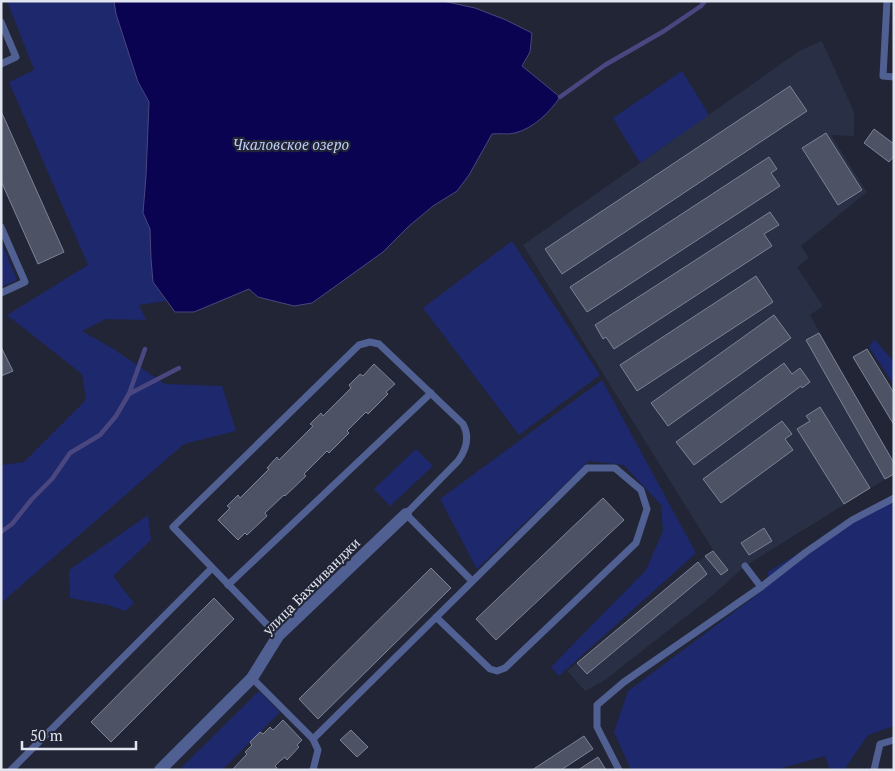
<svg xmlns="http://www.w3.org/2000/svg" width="895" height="771" font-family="'PT Serif',serif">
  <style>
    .built { fill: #292f44 }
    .green { fill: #1e286c }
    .water { fill: #0a0351; stroke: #4a4780 }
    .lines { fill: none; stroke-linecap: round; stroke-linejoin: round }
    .stream { stroke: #4a4780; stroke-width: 4.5 }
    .building { fill: #4d5264; stroke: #7d8396 }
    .service { stroke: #516093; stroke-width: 7 }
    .minor { stroke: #516093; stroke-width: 12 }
    .labels { text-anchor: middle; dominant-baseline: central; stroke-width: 4.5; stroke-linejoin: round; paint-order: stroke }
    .street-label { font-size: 14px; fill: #e1e5ef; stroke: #212535 }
    .water-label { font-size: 15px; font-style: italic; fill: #beccf8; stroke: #212535 }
  </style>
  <rect width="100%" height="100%" fill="#212535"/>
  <path class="built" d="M 822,41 L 854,112 L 854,136 L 831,135 L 867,192 L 801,246 L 809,258 L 797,267 L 823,306 L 810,315 L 894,463 L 894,474 L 745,566 L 713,595 L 688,615 L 605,680 L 585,691 L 567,671 L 713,550 L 523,245 L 801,50 Z"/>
  <g class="green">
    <path d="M 7,1 L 114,1 L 116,14 L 138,82 L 149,102 L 146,176 L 143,213 L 150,229 L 151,259 L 153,282 L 166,301 L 139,305 L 146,320 L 106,319 L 82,331 L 112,348 L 165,384 L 222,386 L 236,431 L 184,444 L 1,603 L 1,465 L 24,462 L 86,400 L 82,374 L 7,315 L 88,265 L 9,82 L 34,70 Z"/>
    <path d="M 682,71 L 709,115 L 640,163 L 613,118 Z"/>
    <path d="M 1,241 L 17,280 L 1,287 Z"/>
    <path d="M 512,241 L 600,375 L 519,435 L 423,308 Z"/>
    <path d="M 874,339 L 894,362 L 894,385 L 869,347 Z"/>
    <path d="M 602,380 L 696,553 L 559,676 L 551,667 L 646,570 L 663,531 L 661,505 L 624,465 L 589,461 L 477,569 L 440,499 Z"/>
    <path d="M 416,449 L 433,466 L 390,506 L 374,489 Z"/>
    <path d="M 894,495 L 894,726 L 868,735 L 844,770 L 830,770 L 825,756 L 775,770 L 631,770 L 614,732 L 628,691 L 766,588 L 768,572 Z"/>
    <path d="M 148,515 L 151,540 L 113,576 L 134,603 L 125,611 L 108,605 L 70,598 L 69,570 Z"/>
    <path d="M 259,691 L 280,712 L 222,770 L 179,770 Z"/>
  </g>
  <path class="water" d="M 114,1 L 443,1 L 475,8 L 506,20 L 532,33 L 530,52 L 522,66 L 560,97 C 550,112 534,128 515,133 C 508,135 499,133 492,134 L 469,175 L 457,191 L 433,206 L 409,226 L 383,252 L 312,303 L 294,306 L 258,297 L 249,289 L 194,312 L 175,312 L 153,282 L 151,259 L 150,229 L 143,213 L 146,176 L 149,102 L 138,82 L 116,14 Z"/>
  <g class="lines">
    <g class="stream">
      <path d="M 560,97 L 605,65 L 664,31 L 701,6 L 705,1"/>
      <path d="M 129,394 L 179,368"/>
      <path d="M 1,532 L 12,524 L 32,499 L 52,479 L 70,453 L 100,435 L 116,416 L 129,394 L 145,349"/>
    </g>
  </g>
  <g class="building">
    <path d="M 790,86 L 807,111 L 562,274 L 545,249 Z"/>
    <path d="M 1,111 L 64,252 L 38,264 L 1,181 Z"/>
    <path d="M 874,129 L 894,144 L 894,156 L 889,162 L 864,143 Z"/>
    <path d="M 826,133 L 862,190 L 838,205 L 802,148 Z"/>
    <path d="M 769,157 L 777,169 L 771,173 L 780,186 L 587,312 L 570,287 Z"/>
    <path d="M 770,212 L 779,225 L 764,234 L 772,246 L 614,349 L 606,337 L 603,339 L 595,325 Z"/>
    <path d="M 756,276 L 773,302 L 637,391 L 620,365 Z"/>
    <path d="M 774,315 L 791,338 L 668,426 L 651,403 Z"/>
    <path d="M 819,333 L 894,463 L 894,474 L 885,479 L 806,340 Z"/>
    <path d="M 1,347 L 13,371 L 1,376 Z"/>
    <path d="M 867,349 L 894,393 L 894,425 L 853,357 Z"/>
    <path d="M 784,363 L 792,374 L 800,368 L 810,382 L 802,388 L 801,386 L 694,465 L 676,442 Z"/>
    <path d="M 374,364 L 395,384 L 386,392 L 388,394 L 368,414 L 366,412 L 347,431 L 349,433 L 329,453 L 327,451 L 304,474 L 306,476 L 285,496 L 284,495 L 265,513 L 267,516 L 247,535 L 245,533 L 238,540 L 218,520 L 230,508 L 227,506 L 238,495 L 240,498 L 269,469 L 267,468 L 277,457 L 279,460 L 313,426 L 310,424 L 321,413 L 323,416 L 351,388 L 349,385 L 360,374 L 363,376 Z"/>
    <path d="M 820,407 L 870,488 L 844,504 L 797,429 L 810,421 L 806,416 Z"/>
    <path d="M 782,421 L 792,434 L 785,439 L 793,450 L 721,503 L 703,479 Z"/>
    <path d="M 603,498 L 624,520 L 496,640 L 476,619 Z"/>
    <path d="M 764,528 L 772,541 L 749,555 L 741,543 Z"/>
    <path d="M 713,551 L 728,570 L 721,575 L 705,556 Z"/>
    <path d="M 698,562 L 707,574 L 587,674 L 577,663 Z"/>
    <path d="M 431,568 L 451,588 L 318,719 L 299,699 Z"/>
    <path d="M 214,598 L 234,619 L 111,742 L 91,722 Z"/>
    <path d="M 283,720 L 302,740 L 297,745 L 299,747 L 287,760 L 285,757 L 280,761 L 275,766 L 277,768 L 276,770 L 232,770 L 247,754 L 245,752 L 252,745 L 250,742 L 260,732 L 263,734 L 270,727 L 273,730 Z"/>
    <path d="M 351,730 L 368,747 L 357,757 L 340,740 Z"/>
    <path d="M 584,736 L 593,749 L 561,770 L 532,770 Z"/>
    <path d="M 598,757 L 606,770 L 578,770 Z"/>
  </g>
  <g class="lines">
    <g class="service">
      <path d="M 887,1 L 883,76 L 894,77"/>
      <path d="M 1,22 L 16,57 L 1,64"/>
      <path d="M 1,227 L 25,282 L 1,293"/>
      <path d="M 228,585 L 431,393"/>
      <path d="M 761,587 L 806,552 L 852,520 L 894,498"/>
      <path d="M 278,636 L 173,527 L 359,345 L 370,342 L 379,344 L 463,424 C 470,437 466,450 458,461 L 406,514 L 472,581"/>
      <path d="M 252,678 L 313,739 L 318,750 L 313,770"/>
      <path d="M 313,739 L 587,468 L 615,468 L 641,490 L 647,509 L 636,543 L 505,668 L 497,671 L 490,669 L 436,617"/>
      <path d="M 11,770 L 212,568"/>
      <path d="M 619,770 L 597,727 L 597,705 L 624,682 L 761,587 L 745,566"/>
      <path d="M 874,770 L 880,744 L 894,740"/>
    </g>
    <path class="minor" d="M 160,770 L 252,678 L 278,636 L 406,514"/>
  </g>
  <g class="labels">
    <g class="street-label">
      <text transform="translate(311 586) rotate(-45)">улица Бахчиванджи</text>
    </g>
    <g class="water-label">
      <text x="291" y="144">Чкаловское озеро</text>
    </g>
  </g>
  <rect width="895" height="771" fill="none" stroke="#e1e5ef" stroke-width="5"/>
  <path d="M22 741v8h114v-8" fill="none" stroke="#e1e5ef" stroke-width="2.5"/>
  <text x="30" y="741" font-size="15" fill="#e1e5ef" stroke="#212535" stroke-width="4" paint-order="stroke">50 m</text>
</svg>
